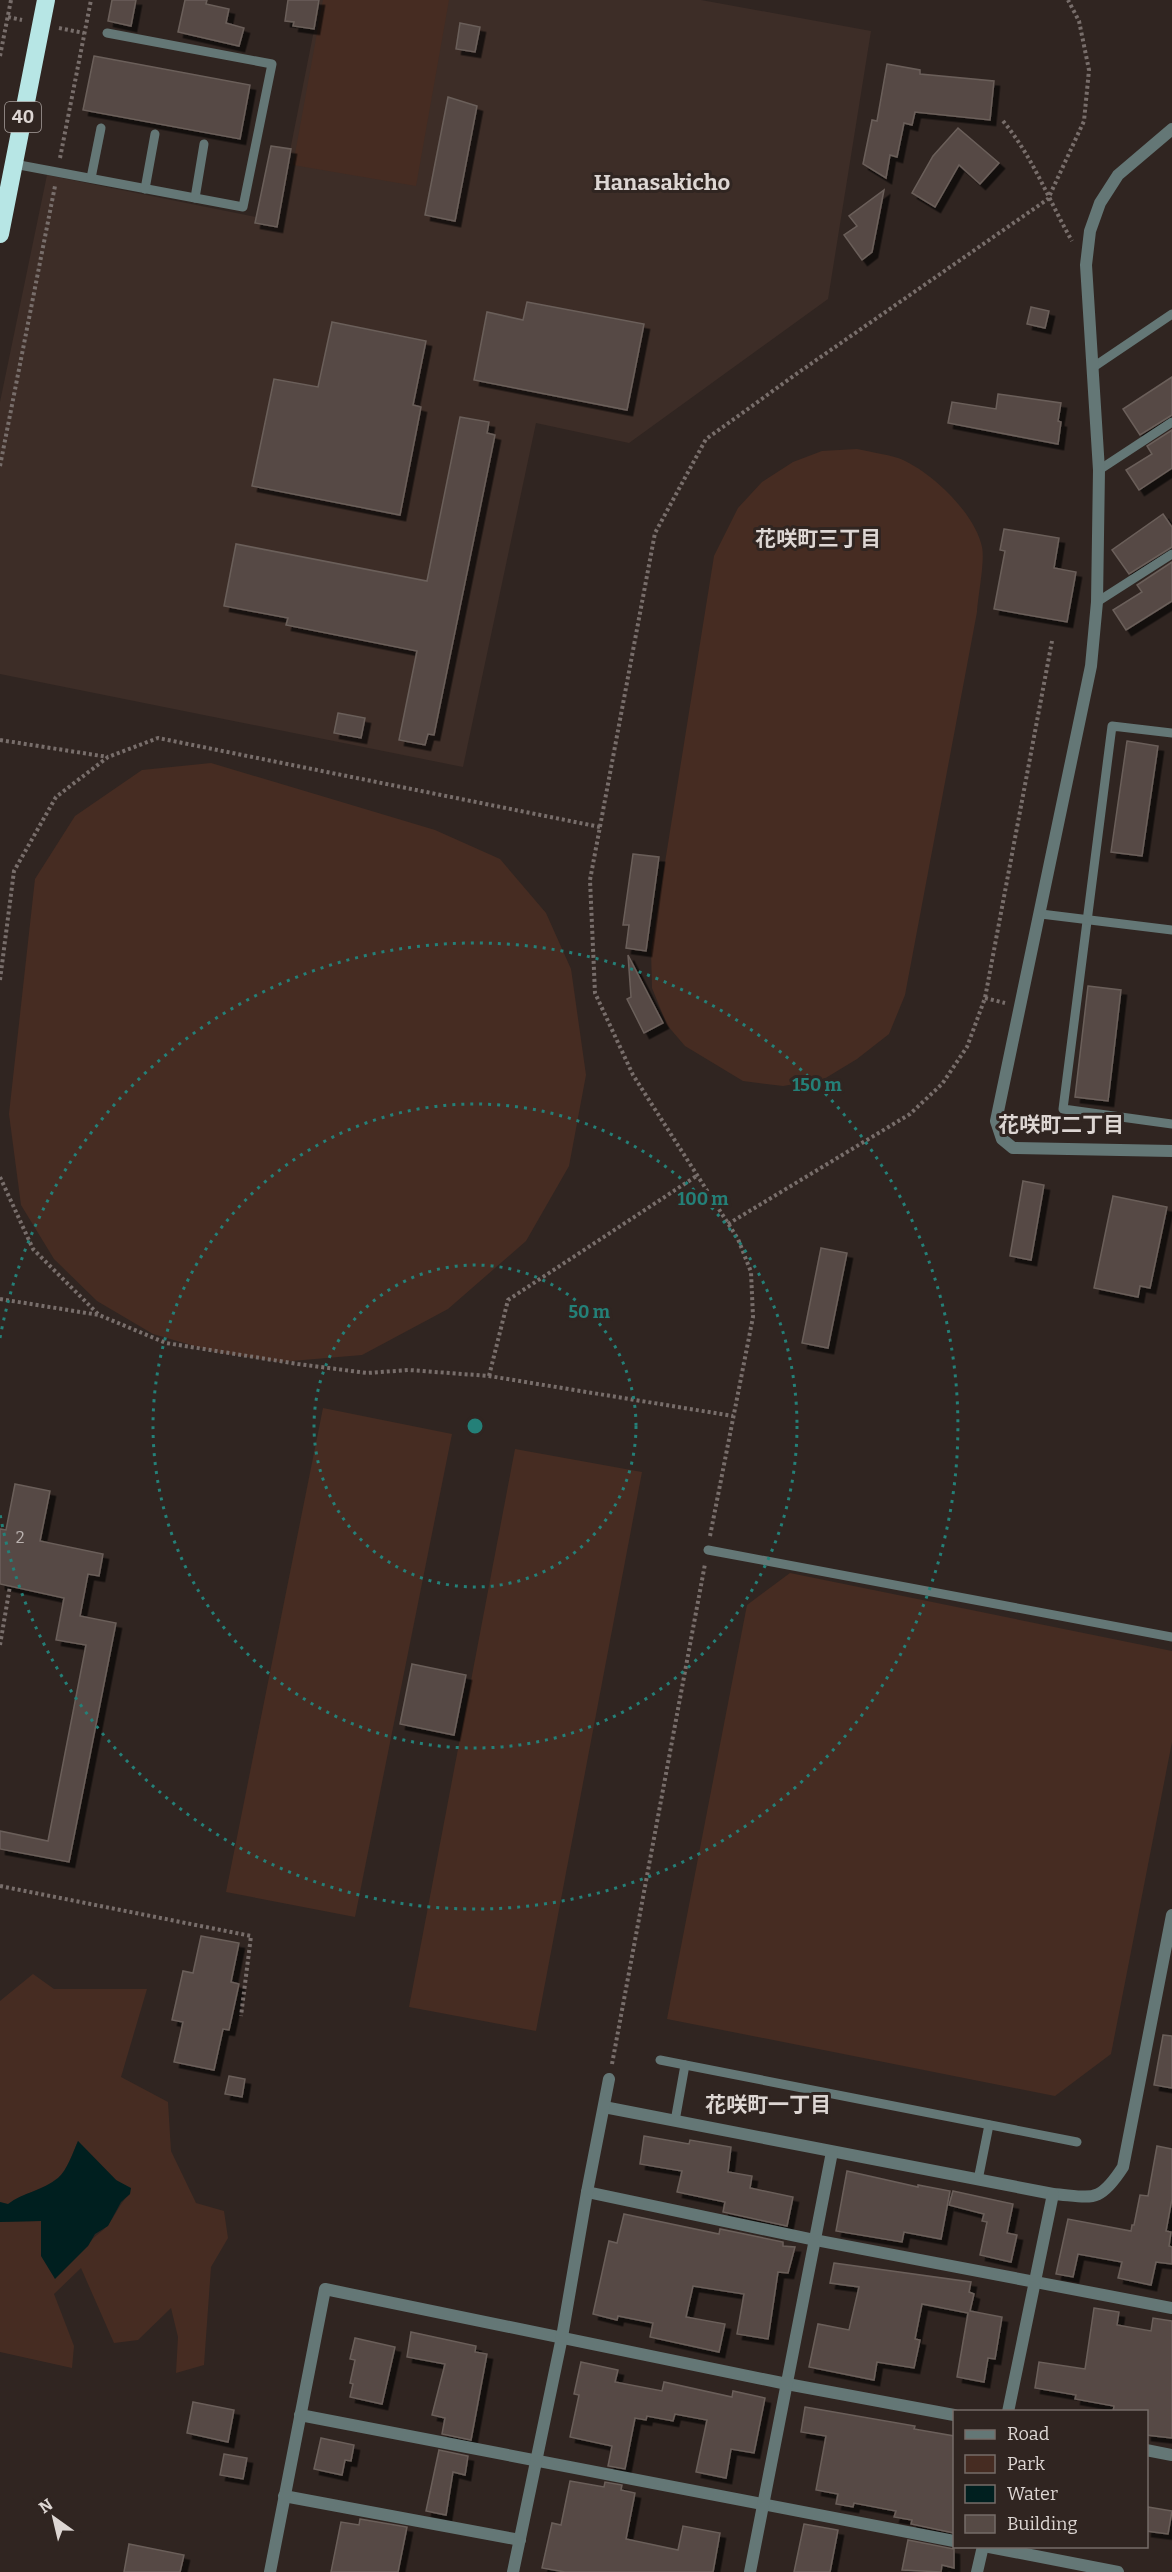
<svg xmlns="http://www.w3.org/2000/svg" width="1172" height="2572" font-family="Bitter,'Noto Sans JP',serif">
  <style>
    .built { fill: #3d2d27 }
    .green { fill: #462c22 }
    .water { fill: #001f1f }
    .building { fill: #564a45; stroke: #6b5f5a; stroke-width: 1.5; filter: url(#shadow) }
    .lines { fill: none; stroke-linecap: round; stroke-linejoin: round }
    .path { stroke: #786e6b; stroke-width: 4; stroke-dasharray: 3 3; stroke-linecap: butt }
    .lane { stroke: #647776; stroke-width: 9 }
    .street { stroke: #647776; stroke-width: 12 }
    .highway { stroke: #b7e6e5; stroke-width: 18 }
    .ring { fill: none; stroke: #248078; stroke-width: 3; stroke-dasharray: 3 6 }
    .labels { text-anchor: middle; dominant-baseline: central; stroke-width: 6; stroke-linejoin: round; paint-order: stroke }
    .number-label { font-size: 16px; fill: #bbb3b0 }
    .shield { fill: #302521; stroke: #a9a19e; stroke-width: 1.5 }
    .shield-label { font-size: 18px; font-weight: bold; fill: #ddd6d3 }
    .neighbourhood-label { font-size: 21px; font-weight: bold; fill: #ddd6d3; stroke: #302521 }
    .quarter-label { font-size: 22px; font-weight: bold; fill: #ddd6d3; stroke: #302521 }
    .centre { fill: #248078; stroke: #302521; stroke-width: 3 }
    .ring-label { font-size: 18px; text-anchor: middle; font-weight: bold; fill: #248078; stroke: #302521; stroke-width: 6; stroke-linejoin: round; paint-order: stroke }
  </style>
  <defs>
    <filter id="shadow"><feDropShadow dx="5.5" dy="5.5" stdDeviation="0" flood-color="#0009"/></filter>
  </defs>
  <rect width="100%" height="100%" fill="#302521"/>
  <path class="built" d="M 320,0 L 701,0 L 871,31 L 828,299 L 629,443 L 536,423 L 463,767 L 0,674 L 0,402 L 47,175 L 276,221 Z"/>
  <g class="green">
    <path d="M 323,0 L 449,0 L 416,186 L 293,165 Z"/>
    <path d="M 857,449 C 870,452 885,454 898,458 C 930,470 975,513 982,547 C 985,561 978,596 977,612 L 905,995 L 889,1034 L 857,1059 L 824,1079 L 783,1086 L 743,1081 L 685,1046 L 667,1025 L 652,988 L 651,950 L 714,556 L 738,508 L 762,482 L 793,462 L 822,451 Z"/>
    <path d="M 211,763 L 435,830 L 500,859 L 546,913 L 571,969 L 586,1075 L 569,1166 L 526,1241 L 448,1309 L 362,1355 L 280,1362 L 215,1352 L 153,1334 L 97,1301 L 54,1259 L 21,1205 L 9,1114 L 35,879 L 75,816 L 142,770 Z"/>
    <path d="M 323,1408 L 452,1434 L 355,1917 L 226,1892 Z"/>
    <path d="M 515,1449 L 642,1472 L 536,2031 L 409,2007 Z"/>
    <path d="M 790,1573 L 1172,1651 L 1172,1742 L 1111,2054 L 1055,2096 L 667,2019 L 747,1605 Z"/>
    <path d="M 33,1974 L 54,1989 L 147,1989 L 121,2077 L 168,2102 L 171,2151 L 196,2203 L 224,2211 L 228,2238 L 211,2267 L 204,2365 L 176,2373 L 178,2337 L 171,2308 L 138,2340 L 114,2343 L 81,2268 L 54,2294 L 74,2346 L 72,2368 L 0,2352 L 0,2222 L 41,2221 L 41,2256 L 88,2246 C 95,2234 99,2235 107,2226 C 116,2216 119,2203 130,2194 L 78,2141 C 73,2152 67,2171 58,2178 C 42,2191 23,2192 8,2205 L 0,2202 L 0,2001 Z"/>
  </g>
  <path class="water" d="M 78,2141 L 116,2180 L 131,2188 L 130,2194 L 121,2202 L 108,2226 L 95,2234 L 88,2246 L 55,2279 L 41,2256 L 41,2221 L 0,2222 L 0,2202 L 8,2204 C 23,2192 43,2191 58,2178 C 67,2171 73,2152 78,2141 Z"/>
  <g class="building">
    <path d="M 112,0 L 136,0 L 131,26 L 108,21 Z"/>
    <path d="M 185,0 L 207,0 L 206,4 L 229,9 L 226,23 L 244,28 L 239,46 L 178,32 Z"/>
    <path d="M 288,0 L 319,0 L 314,29 L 293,26 L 294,22 L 285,21 Z"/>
    <path d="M 460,23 L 480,27 L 475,52 L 456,49 Z"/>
    <path d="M 94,56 L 250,85 L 240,139 L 83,110 Z"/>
    <path d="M 887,64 L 920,70 L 920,74 L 994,81 L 990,120 L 915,112 L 912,125 L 904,123 L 897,157 L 890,155 L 886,178 L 863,164 L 872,120 L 877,121 Z"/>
    <path d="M 448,97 L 477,106 L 455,221 L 425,215 Z"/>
    <path d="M 958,128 L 999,163 L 980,184 L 959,165 L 935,207 L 912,193 L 933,156 Z"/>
    <path d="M 271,146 L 291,149 L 277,227 L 255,223 Z"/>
    <path d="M 884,190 L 872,252 L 862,260 L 844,235 L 857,226 L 849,216 Z"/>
    <path d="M 527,302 L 644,324 L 627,410 L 474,380 L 487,312 L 523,320 Z"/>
    <path d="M 1031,307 L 1049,311 L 1045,328 L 1027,324 Z"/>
    <path d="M 332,322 L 426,341 L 413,405 L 421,407 L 400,515 L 252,486 L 274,379 L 318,387 Z"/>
    <path d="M 1172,377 L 1172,415 L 1140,435 L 1123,409 Z"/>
    <path d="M 998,394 L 1061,403 L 1058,421 L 1061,422 L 1058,444 L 948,423 L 952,402 L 996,409 Z"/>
    <path d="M 460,417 L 489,422 L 487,433 L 495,435 L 434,735 L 428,734 L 425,745 L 399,740 L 417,651 L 286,625 L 288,618 L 224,606 L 236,544 L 427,581 Z"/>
    <path d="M 1172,430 L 1172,468 L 1139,490 L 1126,470 L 1152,454 L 1147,446 Z"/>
    <path d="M 1163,514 L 1172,527 L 1172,547 L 1129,574 L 1112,550 Z"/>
    <path d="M 1004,529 L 1059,538 L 1054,568 L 1076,572 L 1067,622 L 994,609 L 1005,551 L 1000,550 Z"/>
    <path d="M 1172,562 L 1172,601 L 1126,630 L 1113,610 L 1142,592 L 1137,585 Z"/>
    <path d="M 338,713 L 365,718 L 361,738 L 334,733 Z"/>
    <path d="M 1127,741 L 1158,746 L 1142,856 L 1111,852 Z"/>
    <path d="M 633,854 L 659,857 L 646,951 L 626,948 L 629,925 L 623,925 Z"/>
    <path d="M 628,955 L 663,1023 L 644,1033 L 627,999 L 631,997 Z"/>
    <path d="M 1088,986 L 1121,990 L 1108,1101 L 1075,1097 Z"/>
    <path d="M 1023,1181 L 1044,1185 L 1031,1260 L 1010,1256 Z"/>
    <path d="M 1113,1196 L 1167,1207 L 1150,1288 L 1140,1286 L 1138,1297 L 1094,1288 Z"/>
    <path d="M 821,1248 L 847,1253 L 828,1348 L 802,1343 Z"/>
    <path d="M 15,1484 L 50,1491 L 40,1541 L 103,1554 L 99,1576 L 88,1574 L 80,1616 L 116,1623 L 69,1862 L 0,1849 L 0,1831 L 48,1841 L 86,1645 L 56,1640 L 64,1598 L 0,1584 L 0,1529 L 6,1530 Z"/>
    <path d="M 412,1664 L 466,1675 L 454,1735 L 400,1724 Z"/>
    <path d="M 201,1936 L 239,1943 L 231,1982 L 239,1984 L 229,2030 L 223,2029 L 214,2070 L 174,2062 L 183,2022 L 172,2020 L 183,1971 L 193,1973 Z"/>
    <path d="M 1163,2035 L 1172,2036 L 1172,2088 L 1154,2085 Z"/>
    <path d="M 229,2076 L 245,2079 L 242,2097 L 225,2094 Z"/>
    <path d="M 644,2136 L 689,2144 L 690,2140 L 731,2147 L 728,2172 L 752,2176 L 750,2188 L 793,2197 L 787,2226 L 723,2212 L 725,2202 L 677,2192 L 682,2171 L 640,2164 Z"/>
    <path d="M 1157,2146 L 1172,2149 L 1172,2199 L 1166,2231 L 1171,2232 L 1169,2246 L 1172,2247 L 1172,2264 L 1156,2262 L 1151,2285 L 1118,2278 L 1122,2262 L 1078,2254 L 1073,2277 L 1056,2274 L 1068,2219 L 1131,2231 L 1132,2225 L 1134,2225 L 1140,2195 L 1148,2196 Z"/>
    <path d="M 847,2171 L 918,2187 L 918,2185 L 950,2191 L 941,2239 L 904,2232 L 902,2242 L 836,2231 Z"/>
    <path d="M 953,2191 L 1013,2204 L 1007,2233 L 1017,2235 L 1011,2262 L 980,2255 L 987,2222 L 982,2221 L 984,2214 L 949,2205 Z"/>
    <path d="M 624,2214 L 719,2234 L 720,2229 L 783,2242 L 783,2246 L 795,2247 L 788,2273 L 778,2272 L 768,2339 L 737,2334 L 744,2294 L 693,2286 L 686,2317 L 725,2324 L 719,2352 L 650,2337 L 653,2323 L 618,2316 L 617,2320 L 593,2314 L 609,2241 L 617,2243 Z"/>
    <path d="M 834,2263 L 971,2282 L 969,2292 L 974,2294 L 970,2311 L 1002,2317 L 995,2359 L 988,2358 L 984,2382 L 957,2377 L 968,2313 L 922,2304 L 915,2339 L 920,2340 L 914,2368 L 877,2362 L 874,2380 L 809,2367 L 818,2324 L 849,2330 L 859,2287 L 830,2283 Z"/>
    <path d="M 1094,2308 L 1119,2312 L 1117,2325 L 1151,2331 L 1153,2318 L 1172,2321 L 1172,2438 L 1146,2435 L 1146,2412 L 1113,2412 L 1114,2406 L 1075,2399 L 1076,2395 L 1035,2388 L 1039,2362 L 1085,2369 Z"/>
    <path d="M 411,2332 L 476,2346 L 475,2352 L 487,2354 L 471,2440 L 442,2434 L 445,2418 L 432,2415 L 445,2364 L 407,2357 Z"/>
    <path d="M 355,2338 L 395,2347 L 382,2404 L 350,2397 L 353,2384 L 350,2383 L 355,2360 L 350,2359 Z"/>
    <path d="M 581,2362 L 618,2370 L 615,2382 L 662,2391 L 664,2382 L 732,2397 L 733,2391 L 765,2398 L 754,2453 L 731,2449 L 726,2478 L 696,2472 L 707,2420 L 675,2414 L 673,2421 L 647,2416 L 646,2420 L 635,2418 L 625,2469 L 608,2466 L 612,2446 L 570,2437 L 579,2395 L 574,2394 Z"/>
    <path d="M 193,2402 L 234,2410 L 228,2442 L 187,2433 Z"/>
    <path d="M 805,2407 L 915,2426 L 914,2429 L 954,2436 L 954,2533 L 911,2524 L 912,2520 L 894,2517 L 896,2511 L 854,2503 L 853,2507 L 836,2504 L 838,2494 L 816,2490 L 826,2436 L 801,2432 Z"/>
    <path d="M 321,2438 L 354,2445 L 351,2461 L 345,2460 L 342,2475 L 314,2469 Z"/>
    <path d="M 439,2450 L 468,2456 L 465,2475 L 453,2472 L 446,2515 L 426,2511 Z"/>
    <path d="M 224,2454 L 247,2458 L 243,2479 L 220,2475 Z"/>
    <path d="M 570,2481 L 604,2487 L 605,2482 L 622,2485 L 621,2490 L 635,2493 L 626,2539 L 678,2550 L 683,2526 L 720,2533 L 713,2572 L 565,2572 L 542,2568 L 552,2523 L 561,2525 Z"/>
    <path d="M 1148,2507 L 1172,2511 L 1168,2534 L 1146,2531 Z"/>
    <path d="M 360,2519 L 407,2527 L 398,2572 L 331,2572 L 341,2522 L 359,2525 Z"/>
    <path d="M 804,2524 L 838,2530 L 830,2572 L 794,2572 Z"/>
    <path d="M 908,2540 L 954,2549 L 954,2568 L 942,2565 L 941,2572 L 902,2570 Z"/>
    <path d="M 129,2544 L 184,2555 L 180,2572 L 124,2572 Z"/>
  </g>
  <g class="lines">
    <g class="path">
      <path d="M 8,17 L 22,20"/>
      <path d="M 59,28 L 84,33"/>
      <path d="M 0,56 L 11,0"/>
      <path d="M 1003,121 C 1033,157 1049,201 1072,241"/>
      <path d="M 60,158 L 91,0"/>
      <path d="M 0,466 L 55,186"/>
      <path d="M 0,740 L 108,757"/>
      <path d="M 0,980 L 14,871 L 56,797 L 108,757 L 158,738 L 600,827"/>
      <path d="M 985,998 L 1005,1003"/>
      <path d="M 0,1177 L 33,1249 L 98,1314"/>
      <path d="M 728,1224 L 910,1114 L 942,1084 L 967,1047 L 985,998 L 1052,641"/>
      <path d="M 0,1299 L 99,1315 L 166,1343 L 298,1364 L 367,1373 L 409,1370 L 489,1376 L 733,1416"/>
      <path d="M 489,1376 L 508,1300 L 698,1175"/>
      <path d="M 710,1536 L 753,1317 L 751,1272 L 738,1239 L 633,1075 L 595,993 L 590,880 L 655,533 L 706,439 L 802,370 L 1048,199 L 1084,121 L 1089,70 L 1079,21 L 1068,0"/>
      <path d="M 0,1645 L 10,1586"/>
      <path d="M 0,1886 L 251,1936 L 241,2016"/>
      <path d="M 612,2064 L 705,1564"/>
    </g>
    <g class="lane">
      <path d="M 14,164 L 243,207 L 272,64 L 107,33"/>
      <path d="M 91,178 L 101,128"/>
      <path d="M 145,189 L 155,134"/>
      <path d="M 195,198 L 204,144"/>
      <path d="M 1092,368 L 1172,314"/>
      <path d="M 1099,470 L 1172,422"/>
      <path d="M 1097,602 L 1172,554"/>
      <path d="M 1172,733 L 1112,726 L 1063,1109 L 1172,1124"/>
      <path d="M 1041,914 L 1172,930"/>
      <path d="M 708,1550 L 1172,1637"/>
      <path d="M 660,2060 L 1077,2142"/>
      <path d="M 675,2121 L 685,2065"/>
      <path d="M 978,2180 L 989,2125"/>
    </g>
    <g class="street">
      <path d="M 1172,129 L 1118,175 L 1100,203 L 1090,231 L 1086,265 L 1099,470 L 1097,602 L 1091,666 L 996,1121 L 1002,1139 L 1013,1148 L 1172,1151"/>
      <path d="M 604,2107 L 1053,2194 C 1093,2197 1099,2204 1123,2167 L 1172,1915"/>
      <path d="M 587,2192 L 815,2240 L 1172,2308"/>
      <path d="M 1008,2412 L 1053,2194"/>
      <path d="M 300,2415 L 954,2541"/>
      <path d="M 1146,2450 L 1172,2455"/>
      <path d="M 284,2496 L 520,2540"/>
      <path d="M 984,2546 L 1118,2572"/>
      <path d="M 270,2572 L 325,2289 L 787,2384 L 954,2415"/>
      <path d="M 513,2572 L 562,2337 L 587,2192 L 609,2079"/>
      <path d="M 750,2572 L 832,2152"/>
      <path d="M 977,2572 L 983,2546"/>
    </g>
    <path class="highway" d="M 0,234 L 46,0"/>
  </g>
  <g class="ring">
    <circle cx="475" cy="1426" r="161"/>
    <circle cx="475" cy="1426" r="322"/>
    <path d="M0 1338A483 483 0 1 1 0 1514"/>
  </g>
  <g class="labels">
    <g class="number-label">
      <text x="20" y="1537">2</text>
    </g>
    <rect class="shield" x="5" y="102" width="36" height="30" rx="4.5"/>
    <g class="shield-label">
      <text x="23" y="117">40</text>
    </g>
    <g class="neighbourhood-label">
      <text x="818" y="539">花咲町三丁目</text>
      <text x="1061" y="1125">花咲町二丁目</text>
      <text x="768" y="2105">花咲町一丁目</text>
    </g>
    <g class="quarter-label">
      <text x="662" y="182">Hanasakicho</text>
    </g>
  </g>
  <circle cx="475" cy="1426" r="9" class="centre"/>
  <g class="ring-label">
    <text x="817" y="1091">150 m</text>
    <text x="703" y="1205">100 m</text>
    <text x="589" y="1318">50 m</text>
  </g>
  <rect x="953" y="2410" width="195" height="138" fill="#302521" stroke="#756c68" stroke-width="1.5"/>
  <rect x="965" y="2430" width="30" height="9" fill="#647776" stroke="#756c68" stroke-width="1.5"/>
  <text x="1007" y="2440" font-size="18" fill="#ddd6d3">Road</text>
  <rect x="965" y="2455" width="30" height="18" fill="#462c22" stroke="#756c68" stroke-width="1.5"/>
  <text x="1007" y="2470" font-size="18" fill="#ddd6d3">Park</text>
  <rect x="965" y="2485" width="30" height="18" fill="#001f1f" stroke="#756c68" stroke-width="1.5"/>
  <text x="1007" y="2500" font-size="18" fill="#ddd6d3">Water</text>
  <rect x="965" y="2515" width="30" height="18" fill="#564a45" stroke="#756c68" stroke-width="1.5"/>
  <text x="1007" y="2530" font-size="18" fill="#ddd6d3">Building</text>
  <g transform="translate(54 2518) rotate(326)" stroke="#302521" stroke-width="4.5" paint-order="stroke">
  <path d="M0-4.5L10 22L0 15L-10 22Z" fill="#ddd6d3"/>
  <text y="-9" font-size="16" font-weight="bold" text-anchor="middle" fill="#ddd6d3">N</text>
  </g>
</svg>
